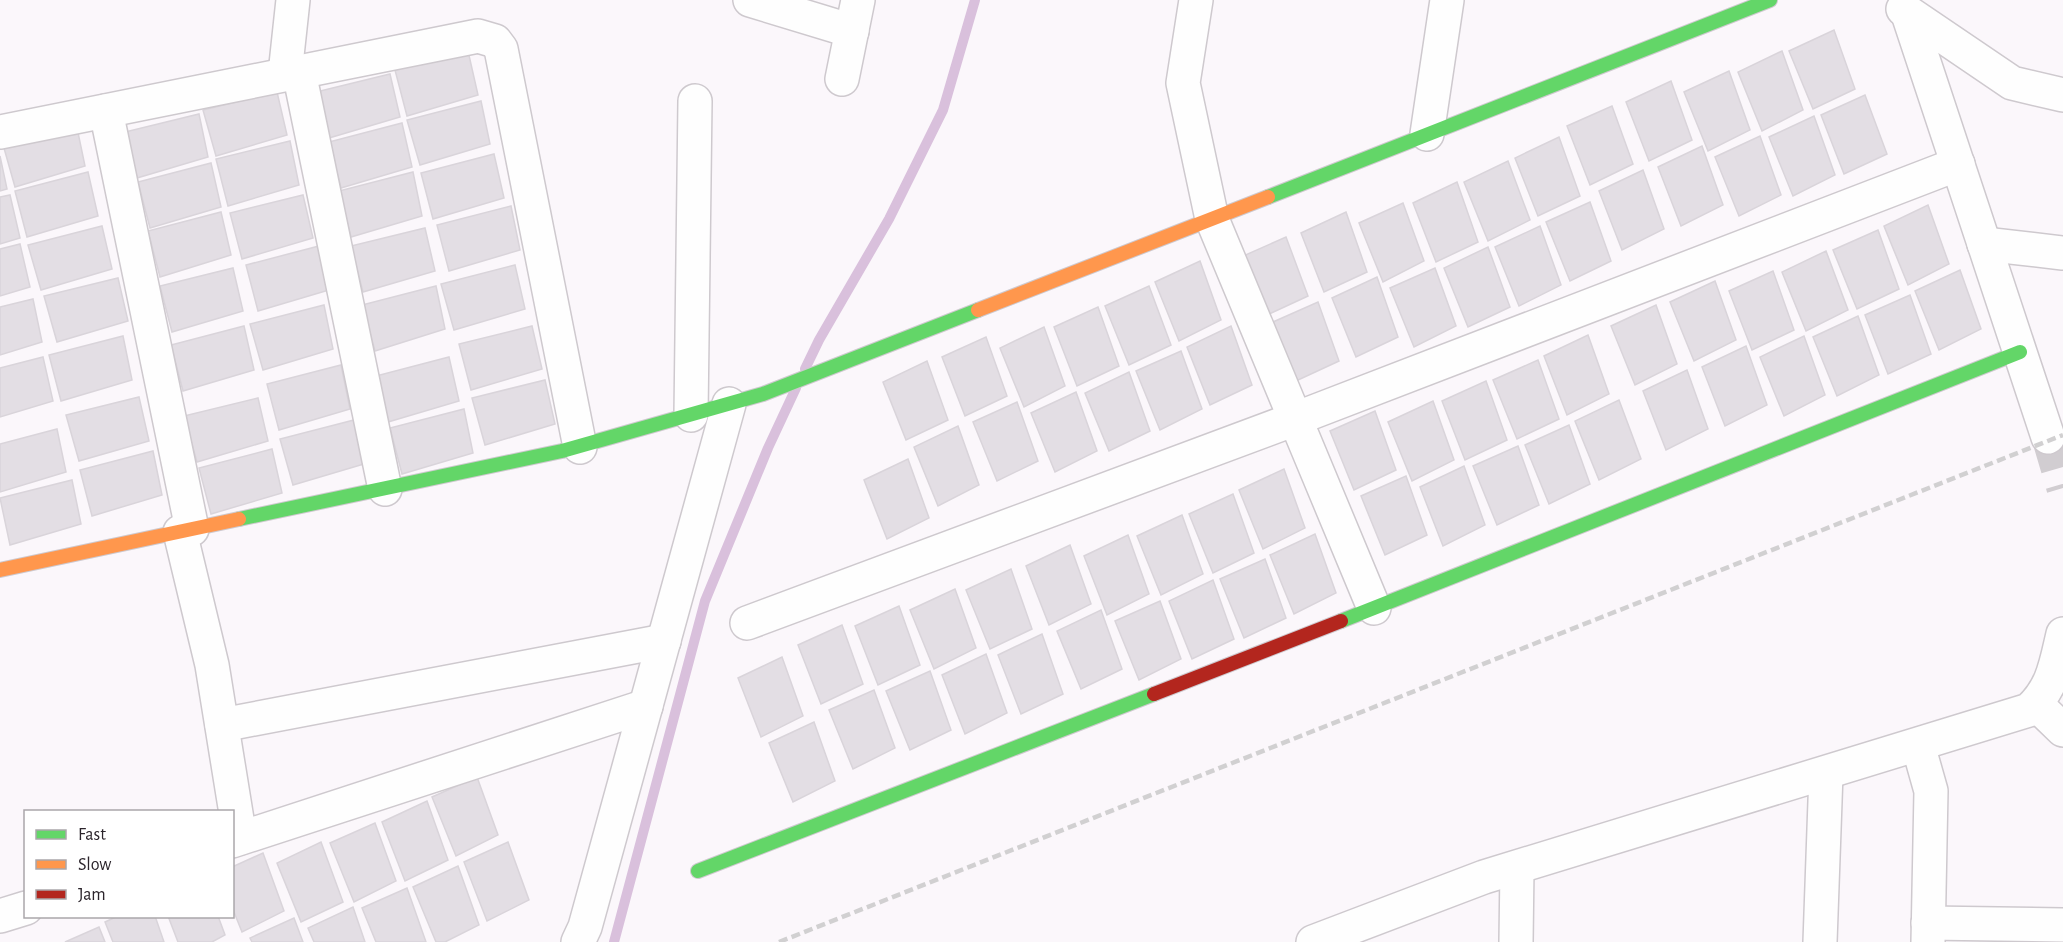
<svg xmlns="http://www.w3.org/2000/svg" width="2063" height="942" font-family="'Alegreya Sans',sans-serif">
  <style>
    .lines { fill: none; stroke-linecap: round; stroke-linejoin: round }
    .stream { stroke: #d9c0dc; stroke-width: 10 }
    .building { fill: #e3dee4; stroke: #d9d4da; stroke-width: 1.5 }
    .street-tunnel { stroke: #d1cdd1; stroke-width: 33; stroke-dasharray: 33 16; stroke-linecap: butt }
    .street-casing { stroke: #cec9ce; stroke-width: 36 }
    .fast-casing { stroke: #cec9ce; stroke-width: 16 }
    .slow-casing { stroke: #cec9ce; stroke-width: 16 }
    .jam-casing { stroke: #cec9ce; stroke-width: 16 }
    .street { stroke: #fefefe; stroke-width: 33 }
    .fast { stroke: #63d668; stroke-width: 14 }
    .slow { stroke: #ff974d; stroke-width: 14 }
    .jam { stroke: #b3261e; stroke-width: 14 }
    .rail { stroke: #d1d0d1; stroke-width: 4.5; stroke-dasharray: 9 4.5; stroke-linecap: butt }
  </style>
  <rect width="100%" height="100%" fill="#fbf7fb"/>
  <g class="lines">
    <g class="stream">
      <path d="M 805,369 L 819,340 L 889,219 L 943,110 L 975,0"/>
      <path d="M 614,942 L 705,601 L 768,448 L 796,388"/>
    </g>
  </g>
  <g class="building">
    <path d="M 1834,30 L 1855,89 L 1813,109 L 1789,51 Z"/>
    <path d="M 468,51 L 478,95 L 407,116 L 395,70 Z"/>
    <path d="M 1782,51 L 1803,110 L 1762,131 L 1738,72 Z"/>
    <path d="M 1729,71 L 1750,130 L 1708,151 L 1684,92 Z"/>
    <path d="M 390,74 L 400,117 L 329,138 L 316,92 Z"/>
    <path d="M 1671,81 L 1692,140 L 1649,161 L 1626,102 Z"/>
    <path d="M 277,92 L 287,135 L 216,156 L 203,110 Z"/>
    <path d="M 1865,95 L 1887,154 L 1844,174 L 1821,115 Z"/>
    <path d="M 481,101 L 490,144 L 420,165 L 407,120 Z"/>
    <path d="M 1612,106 L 1633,164 L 1590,185 L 1567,126 Z"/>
    <path d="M 199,114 L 208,157 L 137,178 L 125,132 Z"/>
    <path d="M 1814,116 L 1835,175 L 1793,196 L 1769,137 Z"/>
    <path d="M 76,123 L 85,166 L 15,187 L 2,141 Z"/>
    <path d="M 402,123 L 412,167 L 341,188 L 329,142 Z"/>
    <path d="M 1760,136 L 1781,195 L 1739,216 L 1715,157 Z"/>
    <path d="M 1559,137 L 1580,196 L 1538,216 L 1515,158 Z"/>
    <path d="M 290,141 L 299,185 L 228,206 L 216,159 Z"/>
    <path d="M 1702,146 L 1723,205 L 1681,226 L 1658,167 Z"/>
    <path d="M 494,154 L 504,198 L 433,219 L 421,173 Z"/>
    <path d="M 0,156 L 7,189 L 0,191 Z"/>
    <path d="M 1508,161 L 1530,220 L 1488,241 L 1464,182 Z"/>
    <path d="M 211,163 L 221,207 L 150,228 L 138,182 Z"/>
    <path d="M 1643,170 L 1664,229 L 1622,250 L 1599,191 Z"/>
    <path d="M 88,172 L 98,216 L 27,237 L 15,191 Z"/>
    <path d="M 413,172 L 422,216 L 351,237 L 339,191 Z"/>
    <path d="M 1457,182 L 1478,242 L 1436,262 L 1413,203 Z"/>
    <path d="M 10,195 L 20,238 L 0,244 L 0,197 Z"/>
    <path d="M 303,195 L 313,238 L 242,259 L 230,213 Z"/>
    <path d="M 1590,202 L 1611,261 L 1570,281 L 1546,222 Z"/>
    <path d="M 1403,203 L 1424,261 L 1383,282 L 1359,223 Z"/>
    <path d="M 1928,205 L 1949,264 L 1908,285 L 1884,226 Z"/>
    <path d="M 511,206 L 520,250 L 449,271 L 437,225 Z"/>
    <path d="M 221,212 L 231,255 L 160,277 L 148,231 Z"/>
    <path d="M 1346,212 L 1367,272 L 1324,292 L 1301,233 Z"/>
    <path d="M 102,226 L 112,269 L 41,290 L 28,245 Z"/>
    <path d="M 1540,226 L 1561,285 L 1519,306 L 1495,247 Z"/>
    <path d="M 425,228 L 435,271 L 363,292 L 351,246 Z"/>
    <path d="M 1878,230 L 1899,289 L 1857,309 L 1833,250 Z"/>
    <path d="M 1286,237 L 1308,296 L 1265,316 L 1241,257 Z"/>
    <path d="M 20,244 L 30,287 L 0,296 L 0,249 Z"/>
    <path d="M 319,246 L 329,290 L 258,311 L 246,265 Z"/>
    <path d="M 1488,247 L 1510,307 L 1468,327 L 1444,268 Z"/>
    <path d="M 1826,251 L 1848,310 L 1806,331 L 1782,272 Z"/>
    <path d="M 1200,261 L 1221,320 L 1179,341 L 1155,282 Z"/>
    <path d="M 515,265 L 525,309 L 454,330 L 441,284 Z"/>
    <path d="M 233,268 L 243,311 L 172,332 L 160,286 Z"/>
    <path d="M 1435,268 L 1456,326 L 1414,347 L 1390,288 Z"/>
    <path d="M 1960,270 L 1981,329 L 1939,350 L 1915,291 Z"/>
    <path d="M 1773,271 L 1794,330 L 1752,350 L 1729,291 Z"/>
    <path d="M 1377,277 L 1398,337 L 1356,357 L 1332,298 Z"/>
    <path d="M 118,278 L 128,321 L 57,342 L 44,296 Z"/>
    <path d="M 1715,281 L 1736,340 L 1694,361 L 1670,302 Z"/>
    <path d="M 436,286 L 445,329 L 375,351 L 362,305 Z"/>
    <path d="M 1149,286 L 1171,345 L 1129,365 L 1105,306 Z"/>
    <path d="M 1910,295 L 1931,354 L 1888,374 L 1865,315 Z"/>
    <path d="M 33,299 L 42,342 L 0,355 L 0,307 Z"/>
    <path d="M 1318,302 L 1339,361 L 1296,381 L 1273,322 Z"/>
    <path d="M 324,305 L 333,349 L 263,370 L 250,324 Z"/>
    <path d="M 1656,305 L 1677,364 L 1635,385 L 1611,326 Z"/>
    <path d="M 1098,307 L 1119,366 L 1077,386 L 1054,327 Z"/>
    <path d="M 1858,316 L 1879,375 L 1837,396 L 1813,337 Z"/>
    <path d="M 244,326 L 254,370 L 183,391 L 171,345 Z"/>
    <path d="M 532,326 L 542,369 L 471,390 L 459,344 Z"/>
    <path d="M 1231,326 L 1252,385 L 1210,405 L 1187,347 Z"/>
    <path d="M 1044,327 L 1065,386 L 1024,407 L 1000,348 Z"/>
    <path d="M 1588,335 L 1609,394 L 1567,415 L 1544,356 Z"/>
    <path d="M 123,336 L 132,380 L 61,401 L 49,355 Z"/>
    <path d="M 1804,336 L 1825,395 L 1784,416 L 1760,357 Z"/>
    <path d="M 986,337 L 1007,396 L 965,416 L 942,357 Z"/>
    <path d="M 1746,346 L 1767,405 L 1725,426 L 1702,367 Z"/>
    <path d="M 1181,351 L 1202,409 L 1160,430 L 1136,371 Z"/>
    <path d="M 43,357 L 53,401 L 0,417 L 0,368 Z"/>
    <path d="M 449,357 L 459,401 L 388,422 L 376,376 Z"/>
    <path d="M 1538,360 L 1559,419 L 1517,439 L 1493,380 Z"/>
    <path d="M 927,361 L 948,420 L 906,440 L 883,382 Z"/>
    <path d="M 341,365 L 350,409 L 279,430 L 267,384 Z"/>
    <path d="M 1687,370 L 1708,429 L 1666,450 L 1643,391 Z"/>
    <path d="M 1129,372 L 1150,431 L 1109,451 L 1085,393 Z"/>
    <path d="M 545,380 L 555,424 L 485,445 L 472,398 Z"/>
    <path d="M 1486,381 L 1507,440 L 1465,460 L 1442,401 Z"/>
    <path d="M 1076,392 L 1097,451 L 1055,472 L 1031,413 Z"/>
    <path d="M 139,397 L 149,441 L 79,461 L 66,415 Z"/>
    <path d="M 258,398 L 268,441 L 197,462 L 184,416 Z"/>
    <path d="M 1619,400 L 1641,459 L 1599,480 L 1575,421 Z"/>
    <path d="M 1433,401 L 1454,460 L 1412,481 L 1388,422 Z"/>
    <path d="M 1017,402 L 1038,461 L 997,481 L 973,422 Z"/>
    <path d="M 464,409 L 473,453 L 402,474 L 390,428 Z"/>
    <path d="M 1375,411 L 1396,470 L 1354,490 L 1330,431 Z"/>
    <path d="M 354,420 L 364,464 L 293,485 L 280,439 Z"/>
    <path d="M 1569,425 L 1590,484 L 1549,504 L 1525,445 Z"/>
    <path d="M 958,426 L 979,485 L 938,506 L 914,447 Z"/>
    <path d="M 57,429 L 66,472 L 0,492 L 0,444 Z"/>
    <path d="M 1518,446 L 1539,505 L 1497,525 L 1473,466 Z"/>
    <path d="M 272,449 L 282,493 L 211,514 L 199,468 Z"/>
    <path d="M 153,451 L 162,495 L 92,516 L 80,470 Z"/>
    <path d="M 908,459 L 929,518 L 887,539 L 864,480 Z"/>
    <path d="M 1464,466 L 1485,525 L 1443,546 L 1420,487 Z"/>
    <path d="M 1284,469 L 1305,528 L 1263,549 L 1239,490 Z"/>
    <path d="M 1406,476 L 1427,535 L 1385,555 L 1361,496 Z"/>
    <path d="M 72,480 L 81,524 L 10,545 L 0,498 Z"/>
    <path d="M 1233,494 L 1254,553 L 1213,573 L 1189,514 Z"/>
    <path d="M 1182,515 L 1203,574 L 1161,595 L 1137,536 Z"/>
    <path d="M 1315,534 L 1336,593 L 1294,614 L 1270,555 Z"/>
    <path d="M 1128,535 L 1149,594 L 1107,615 L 1084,556 Z"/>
    <path d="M 1070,545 L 1091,604 L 1049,625 L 1026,566 Z"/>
    <path d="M 1265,559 L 1286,618 L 1244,638 L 1220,579 Z"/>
    <path d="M 1011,569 L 1032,629 L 990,649 L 966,590 Z"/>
    <path d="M 1213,580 L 1234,639 L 1192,659 L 1169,601 Z"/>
    <path d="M 955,589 L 976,648 L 934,669 L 910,610 Z"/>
    <path d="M 1160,601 L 1181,659 L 1139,680 L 1115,621 Z"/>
    <path d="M 899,606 L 920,665 L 878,685 L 855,626 Z"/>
    <path d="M 1101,610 L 1122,669 L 1081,689 L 1057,631 Z"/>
    <path d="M 842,625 L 863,684 L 821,704 L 798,645 Z"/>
    <path d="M 1042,634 L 1063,694 L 1021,714 L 998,655 Z"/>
    <path d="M 986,654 L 1007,713 L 965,734 L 942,675 Z"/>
    <path d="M 782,657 L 803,716 L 761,737 L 738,678 Z"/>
    <path d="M 930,671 L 951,730 L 910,750 L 886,691 Z"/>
    <path d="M 874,690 L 895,748 L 853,769 L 829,710 Z"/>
    <path d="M 814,722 L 835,781 L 793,802 L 769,743 Z"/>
    <path d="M 477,777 L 498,835 L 456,856 L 432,797 Z"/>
    <path d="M 427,801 L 448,860 L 405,881 L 382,822 Z"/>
    <path d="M 375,823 L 396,881 L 354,902 L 330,843 Z"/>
    <path d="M 321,842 L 343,902 L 301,922 L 277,863 Z"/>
    <path d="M 508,842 L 529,900 L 487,921 L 464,862 Z"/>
    <path d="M 263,853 L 284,911 L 242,932 L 232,907 L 232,867 Z"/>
    <path d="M 458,866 L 479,925 L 445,942 L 436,942 L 413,887 Z"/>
    <path d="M 407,888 L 426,942 L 376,942 L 362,908 Z"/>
    <path d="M 353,907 L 365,942 L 314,942 L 308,928 Z"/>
    <path d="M 118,916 L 155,916 L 164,942 L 113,942 L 105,922 Z"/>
    <path d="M 168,916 L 218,916 L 225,935 L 212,942 L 178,942 Z"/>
    <path d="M 294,918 L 303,942 L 252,942 L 250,938 Z"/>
    <path d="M 99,927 L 105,942 L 65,942 Z"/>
  </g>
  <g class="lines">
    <path class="street-tunnel" d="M 2048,437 L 2063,488"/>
    <defs>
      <g id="street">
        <path d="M 750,0 L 852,31"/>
        <path d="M 1196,0 L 1183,83 L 1212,219 L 1374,608"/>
        <path d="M 1903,9 L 2012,83 L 2063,95"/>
        <path d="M 1908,14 L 2048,437"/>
        <path d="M 299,72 L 385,489"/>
        <path d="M 285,74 L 293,0"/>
        <path d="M 842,79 L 858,0"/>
        <path d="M 106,111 L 192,529"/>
        <path d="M 0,132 L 478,36 L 495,41 L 501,49 L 580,447"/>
        <path d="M 1427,134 L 1447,0"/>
        <path d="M 1984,244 L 2063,253"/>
        <path d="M 691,415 L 695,101"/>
        <path d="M 180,532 L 212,665 L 240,838"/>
        <path d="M 747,623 L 1295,419 L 1958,164"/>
        <path d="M 2036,704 L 2063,730"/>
        <path d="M 222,725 L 664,641"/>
        <path d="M 1918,745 L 1931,791 L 1928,942"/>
        <path d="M 232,841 L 646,706"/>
        <path d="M 0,916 L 26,908"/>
        <path d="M 1928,923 L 2063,925"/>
        <path d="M 578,942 L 585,927 L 729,404"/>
        <path d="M 1313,942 L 1484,877 L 2029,710 C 2053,688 2056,664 2063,634"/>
        <path d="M 1516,942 L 1517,868"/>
        <path d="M 1820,942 L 1826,773"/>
      </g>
      <g id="fast">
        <path d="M 1268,197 L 1770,0"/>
        <path d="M 239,519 L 562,451 L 763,394 L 978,310"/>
        <path d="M 1341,621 L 2020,352"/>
        <path d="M 698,871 L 1154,694"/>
      </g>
      <g id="slow">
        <path d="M 978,310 L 1268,197"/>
        <path d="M 0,570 L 239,519"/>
      </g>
      <path id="jam" d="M 1154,694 L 1341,621"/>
    </defs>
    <use href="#street" class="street-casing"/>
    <use href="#fast" class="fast-casing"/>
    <use href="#slow" class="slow-casing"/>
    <use href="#jam" class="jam-casing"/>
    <use href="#street" class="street"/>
    <use href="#fast" class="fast"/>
    <use href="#slow" class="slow"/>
    <use href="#jam" class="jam"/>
    <path class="rail" d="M 779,942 L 2063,435"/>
  </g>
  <rect x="24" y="810" width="210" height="108" fill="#ffffff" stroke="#aaa7aa" stroke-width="1.5"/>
  <rect x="36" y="830" width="30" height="9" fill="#63d668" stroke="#aaa7aa" stroke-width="1.5"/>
  <text x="78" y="840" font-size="18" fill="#2b242b">Fast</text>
  <rect x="36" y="860" width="30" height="9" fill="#ff974d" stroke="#aaa7aa" stroke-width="1.5"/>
  <text x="78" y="870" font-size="18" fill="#2b242b">Slow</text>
  <rect x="36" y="890" width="30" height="9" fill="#b3261e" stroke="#aaa7aa" stroke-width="1.5"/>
  <text x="78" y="900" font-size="18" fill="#2b242b">Jam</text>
</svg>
